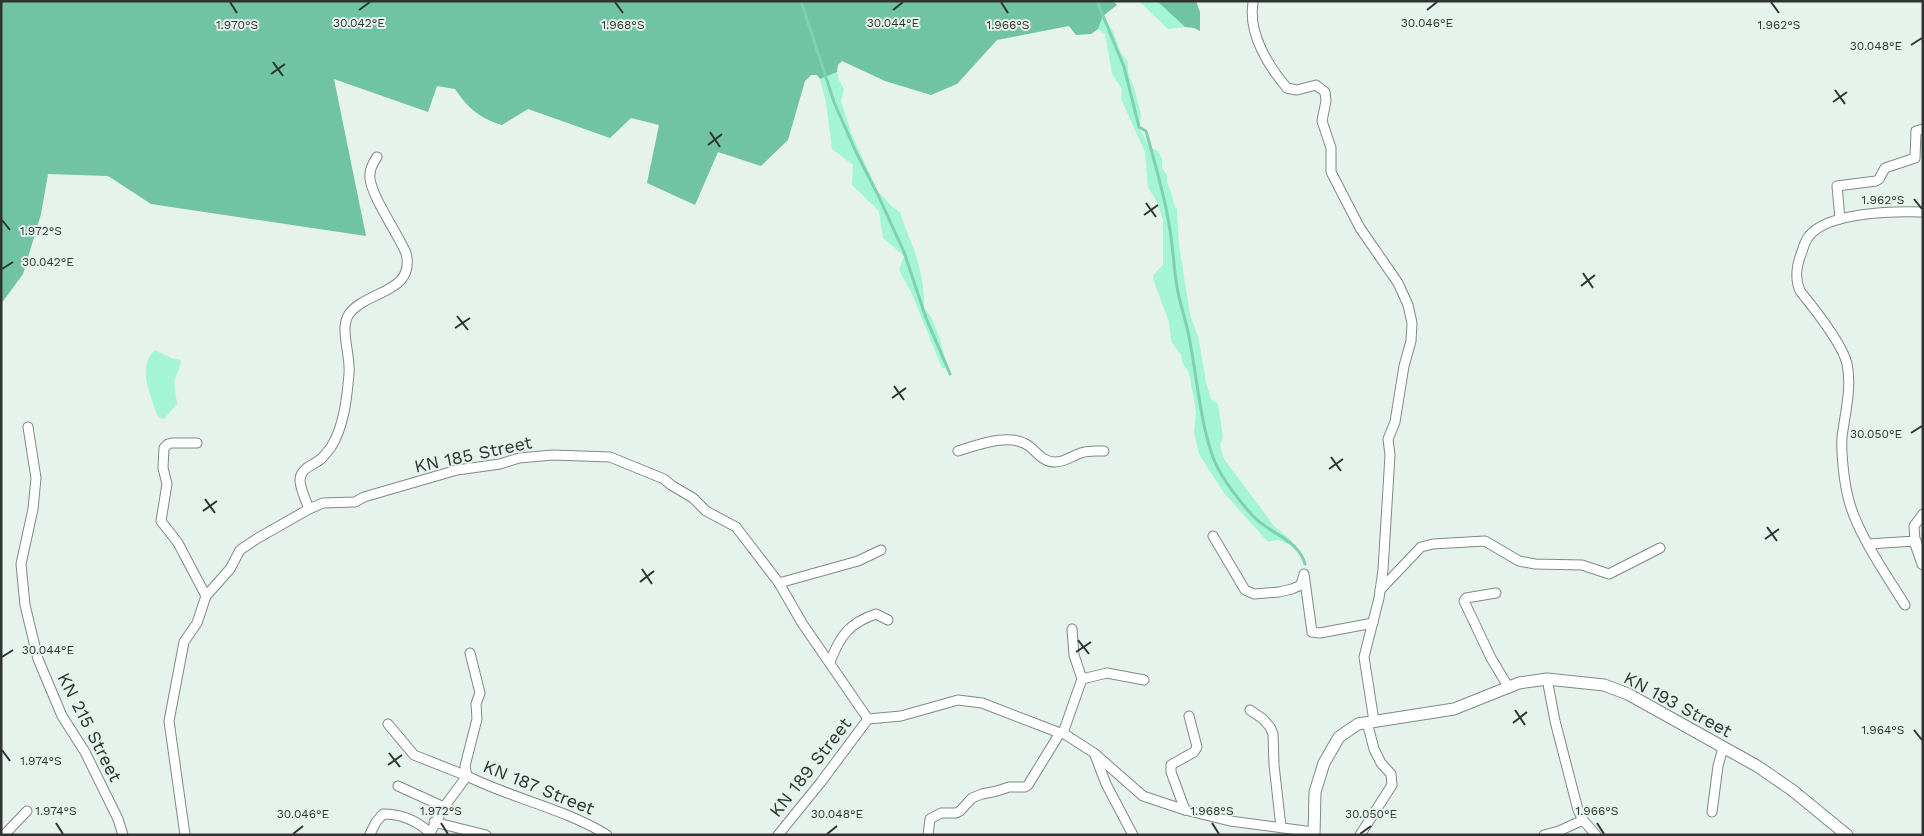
<svg xmlns="http://www.w3.org/2000/svg" width="1924" height="836" font-family="'Work Sans',sans-serif">
  <style>
    .green { fill: #a3f5d5 }
    .forest { fill: #70c3a4 }
    .lines { fill: none; stroke-linecap: round; stroke-linejoin: round }
    .stream { stroke: #7dd0b0; stroke-width: 3 }
    .street-casing { stroke: #7f8a85; stroke-width: 11 }
    .secondary-casing { stroke: #7f8a85; stroke-width: 13 }
    .street { stroke: #fff; stroke-width: 9 }
    .secondary { stroke: #fff; stroke-width: 11 }
    .ticks { fill: none; stroke: #2f3432; stroke-width: 2 }
    .labels { text-anchor: middle; dominant-baseline: central; stroke-width: 4; stroke-linejoin: round; paint-order: stroke }
    .street-label { font-size: 18px; fill: #2f3432; stroke: #e6f3ed }
    .ticks-label { font-size: 12px; text-anchor: middle; fill: #2f3432; stroke: #e6f3ed; stroke-width: 4; stroke-linejoin: round; paint-order: stroke }
  </style>
  <rect width="100%" height="100%" fill="#e6f3ed"/>
  <g class="green">
    <path d="M 1139,1 L 1157,1 L 1185,27 L 1168,29 Z"/>
    <path d="M 1103,16 L 1113,31 L 1120,51 L 1128,62 L 1128,72 L 1135,91 L 1141,115 L 1139,127 L 1150,148 L 1158,151 L 1162,159 L 1162,168 L 1167,175 L 1167,182 L 1171,192 L 1175,207 L 1177,209 L 1179,245 L 1190,314 L 1199,340 L 1206,382 L 1211,399 L 1218,404 L 1223,437 L 1220,445 L 1224,459 L 1274,526 L 1292,541 L 1289,544 L 1278,540 L 1268,542 L 1224,493 L 1199,454 L 1194,433 L 1196,411 L 1189,373 L 1182,362 L 1181,355 L 1171,341 L 1169,322 L 1153,279 L 1154,274 L 1163,265 L 1163,220 L 1157,202 L 1148,187 L 1145,152 L 1121,99 L 1122,89 L 1112,74 L 1105,34 L 1098,29 Z"/>
    <path d="M 837,72 L 839,80 L 844,89 L 841,101 L 852,135 L 878,192 C 887,199 890,207 900,212 C 903,223 907,231 911,242 C 919,262 925,286 924,308 C 938,322 940,346 948,365 L 946,368 L 942,368 L 912,294 L 899,270 L 904,256 L 883,238 L 879,211 L 852,185 L 853,165 L 832,149 L 826,103 L 820,79 Z"/>
    <path d="M 155,350 L 171,358 L 180,360 L 181,363 L 174,382 L 177,404 L 164,419 L 160,418 L 157,415 C 151,394 136,368 155,350 Z"/>
  </g>
  <g class="forest">
    <path d="M 1,1 L 1113,1 L 1117,5 L 1103,16 L 1098,29 L 1091,34 L 1076,35 L 1069,26 L 997,40 L 957,84 L 931,95 L 885,81 L 842,61 L 838,65 L 837,72 L 820,79 L 817,75 L 811,75 L 805,81 L 788,140 L 761,166 L 718,152 L 695,205 L 647,183 L 659,125 L 631,118 L 610,138 L 528,109 L 502,125 C 479,118 468,108 455,89 L 437,86 L 428,112 L 334,79 L 366,236 L 151,204 L 108,176 L 48,174 L 41,214 L 23,274 L 1,304 Z"/>
    <path d="M 1157,1 L 1196,1 L 1200,12 L 1200,31 L 1194,28 L 1185,27 Z"/>
  </g>
  <g class="lines">
    <g class="stream">
      <path d="M 801,1 L 834,102 L 856,152 L 878,195 L 904,252 L 926,318 L 950,374"/>
      <path d="M 1097,1 L 1124,67 L 1139,127 L 1146,131 C 1155,164 1165,196 1170,230 C 1173,249 1174,268 1177,287 C 1180,305 1187,323 1190,342 C 1197,378 1201,427 1214,460 C 1222,479 1242,505 1256,519 C 1272,534 1299,541 1305,564"/>
    </g>
    <defs>
      <g id="street">
        <path d="M 1253,3 C 1248,33 1268,66 1287,88 L 1297,90 L 1316,85 L 1325,92 L 1326,101 L 1322,121 L 1331,148 L 1331,172 L 1360,228 L 1398,283 L 1408,305 L 1412,323 L 1411,341 L 1404,366 L 1395,422 L 1388,439 L 1390,455 L 1383,570 L 1379,598 L 1364,657 L 1374,721"/>
        <path d="M 1840,219 L 1837,186 L 1876,181 L 1879,179 L 1885,168 L 1915,158 L 1916,131 L 1923,129"/>
        <path d="M 28,427 L 36,478 L 33,509 L 21,564 L 25,605 L 38,659 L 62,716 L 85,752 L 118,819 L 123,835"/>
        <path d="M 197,443 L 172,443 L 168,444 L 164,448 L 163,468 L 167,484 L 161,521 L 178,543 L 206,596"/>
        <path d="M 958,451 C 978,445 1010,432 1029,446 C 1038,453 1043,462 1055,462 C 1066,462 1071,456 1081,453 C 1087,450 1097,451 1104,451"/>
        <path d="M 309,509 C 306,500 300,489 300,480 C 300,468 314,465 321,459 C 324,456 328,451 331,447 C 344,427 347,397 349,374 C 351,355 339,329 349,314 C 367,290 416,293 406,253 C 397,232 373,199 370,179 C 369,171 372,164 377,157"/>
        <path d="M 1213,536 L 1245,590 L 1254,594 L 1279,592 L 1292,589 L 1301,585 L 1304,574 L 1312,632 L 1320,633 L 1373,623"/>
        <path d="M 1868,544 L 1915,541 L 1914,526 L 1923,514"/>
        <path d="M 779,583 L 858,561 L 881,550"/>
        <path d="M 1380,590 L 1421,547 L 1433,544 L 1485,541 L 1519,561 L 1535,564 L 1582,565 L 1609,574 L 1660,548"/>
        <path d="M 1496,593 L 1466,598 L 1464,601 L 1491,658 L 1509,688"/>
        <path d="M 1905,605 C 1887,576 1855,530 1848,497 C 1844,481 1841,453 1842,437 C 1845,414 1852,387 1847,364 C 1843,345 1813,307 1800,291 C 1795,279 1796,269 1800,257 C 1803,250 1804,242 1809,236 C 1828,212 1894,211 1923,212"/>
        <path d="M 830,662 C 840,636 849,623 876,614 L 888,620"/>
        <path d="M 1082,679 L 1107,673 L 1144,680"/>
        <path d="M 1250,710 L 1263,719 L 1270,727 L 1273,734 L 1274,765 L 1281,827"/>
        <path d="M 388,724 L 414,755 L 467,776"/>
        <path d="M 1063,733 L 1082,679 L 1074,655 L 1072,629"/>
        <path d="M 1095,755 L 1106,784 L 1133,835"/>
        <path d="M 467,776 L 465,766 L 477,719 L 476,704 L 480,693 L 470,653"/>
        <path d="M 398,786 L 444,807"/>
        <path d="M 1185,810 L 1171,772 L 1171,765 L 1194,752 L 1197,747 L 1189,716"/>
        <path d="M 1712,812 L 1718,766 L 1723,748"/>
        <path d="M 1583,820 L 1596,835"/>
        <path d="M 434,822 L 486,835"/>
        <path d="M 370,834 L 376,822 L 383,814 C 401,814 416,820 429,832"/>
        <path d="M 4,835 L 27,811"/>
        <path d="M 185,835 L 169,721 L 184,642 L 197,623 L 206,596 L 230,569 L 240,550 L 258,538 L 309,509 L 323,503 L 355,502 L 364,497 L 457,470 L 500,464 L 519,458 L 553,455 L 610,457 L 664,479 L 671,485 L 693,498 L 706,511 L 736,527 L 779,583 L 802,623 L 868,719"/>
        <path d="M 429,835 L 444,807 L 467,776 C 513,799 563,808 607,835"/>
        <path d="M 778,835 L 821,782 L 868,719 L 901,716 L 958,700 L 982,703 L 1060,733 L 1063,733 L 1094,753 L 1143,796 L 1185,810 L 1230,821 L 1313,832"/>
        <path d="M 928,835 L 930,819 L 941,813 L 956,813 L 960,811 L 972,798 L 982,794 L 997,791 L 1009,787 L 1025,787 L 1028,785 L 1060,733"/>
        <path d="M 1360,835 L 1392,785 L 1391,774 L 1381,763 L 1374,749 L 1367,722"/>
        <path d="M 1544,835 L 1559,831 L 1583,820 L 1578,810 L 1555,721 L 1547,679"/>
      </g>
      <g id="secondary">
        <path d="M 1915,541 L 1923,564"/>
        <path d="M 1314,835 L 1315,792 L 1324,763 L 1339,737 L 1358,724 L 1454,709 L 1519,683 L 1547,679 L 1604,685 L 1628,694 L 1757,766 L 1792,790 L 1847,835"/>
      </g>
    </defs>
    <use href="#street" class="street-casing"/>
    <use href="#secondary" class="secondary-casing"/>
    <use href="#street" class="street"/>
    <use href="#secondary" class="secondary"/>
  </g>
  <path class="ticks" d="M 230,2 L 237,13M 615,2 L 623,13M 1001,2 L 1008,13M 1771,2 L 1779,13M 359,10 L 370,2M 893,10 L 903,2M 1427,10 L 1437,2M 1911,45 L 1922,38M 273,62 L 283,76M 271,74 L 285,64M 1835,90 L 1845,104M 1833,102 L 1847,92M 710,132 L 720,147M 708,145 L 722,134M 1914,199 L 1922,209M 1146,203 L 1156,217M 1144,215 L 1158,205M 2,220 L 10,230M 2,269 L 13,262M 1583,273 L 1593,288M 1581,286 L 1595,275M 457,316 L 468,330M 455,328 L 470,318M 894,386 L 904,400M 892,398 L 906,388M 1911,433 L 1922,426M 1331,457 L 1341,471M 1329,469 L 1343,459M 205,499 L 215,513M 203,511 L 217,501M 1767,527 L 1777,541M 1765,539 L 1779,529M 642,569 L 652,584M 640,582 L 654,571M 1078,640 L 1089,654M 1076,652 L 1091,642M 2,657 L 13,650M 1515,710 L 1525,725M 1513,723 L 1527,712M 1914,730 L 1922,740M 2,750 L 10,761M 389,753 L 400,767M 388,765 L 402,755M 56,823 L 63,834M 441,823 L 448,834M 1212,823 L 1219,834M 1597,823 L 1604,834M 293,834 L 303,826M 827,834 L 837,826M 1360,834 L 1371,826"/>
  <g class="labels">
    <g class="street-label">
      <text transform="translate(473 454) rotate(-12)">KN 185 Street</text>
      <text transform="translate(1678 704) rotate(28)">KN 193 Street</text>
      <text transform="translate(90 727) rotate(63)">KN 215 Street</text>
      <text transform="translate(810 767) rotate(-52)">KN 189 Street</text>
      <text transform="translate(539 787) rotate(22)">KN 187 Street</text>
    </g>
  </g>
  <g class="ticks-label">
    <text x="359" y="27">30.042°E</text>
    <text x="893" y="27">30.044°E</text>
    <text x="1427" y="27">30.046°E</text>
    <text x="237" y="29">1.970°S</text>
    <text x="623" y="29">1.968°S</text>
    <text x="1008" y="29">1.966°S</text>
    <text x="1779" y="29">1.962°S</text>
    <text x="1876" y="50">30.048°E</text>
    <text x="1883" y="204">1.962°S</text>
    <text x="41" y="235">1.972°S</text>
    <text x="48" y="266">30.042°E</text>
    <text x="1876" y="438">30.050°E</text>
    <text x="48" y="654">30.044°E</text>
    <text x="1883" y="734">1.964°S</text>
    <text x="41" y="765">1.974°S</text>
    <text x="56" y="815">1.974°S</text>
    <text x="441" y="815">1.972°S</text>
    <text x="1212" y="815">1.968°S</text>
    <text x="1597" y="815">1.966°S</text>
    <text x="303" y="818">30.046°E</text>
    <text x="837" y="818">30.048°E</text>
    <text x="1371" y="818">30.050°E</text>
  </g>
  <rect width="1924" height="836" fill="none" stroke="#2f3432" stroke-width="5"/>
</svg>
